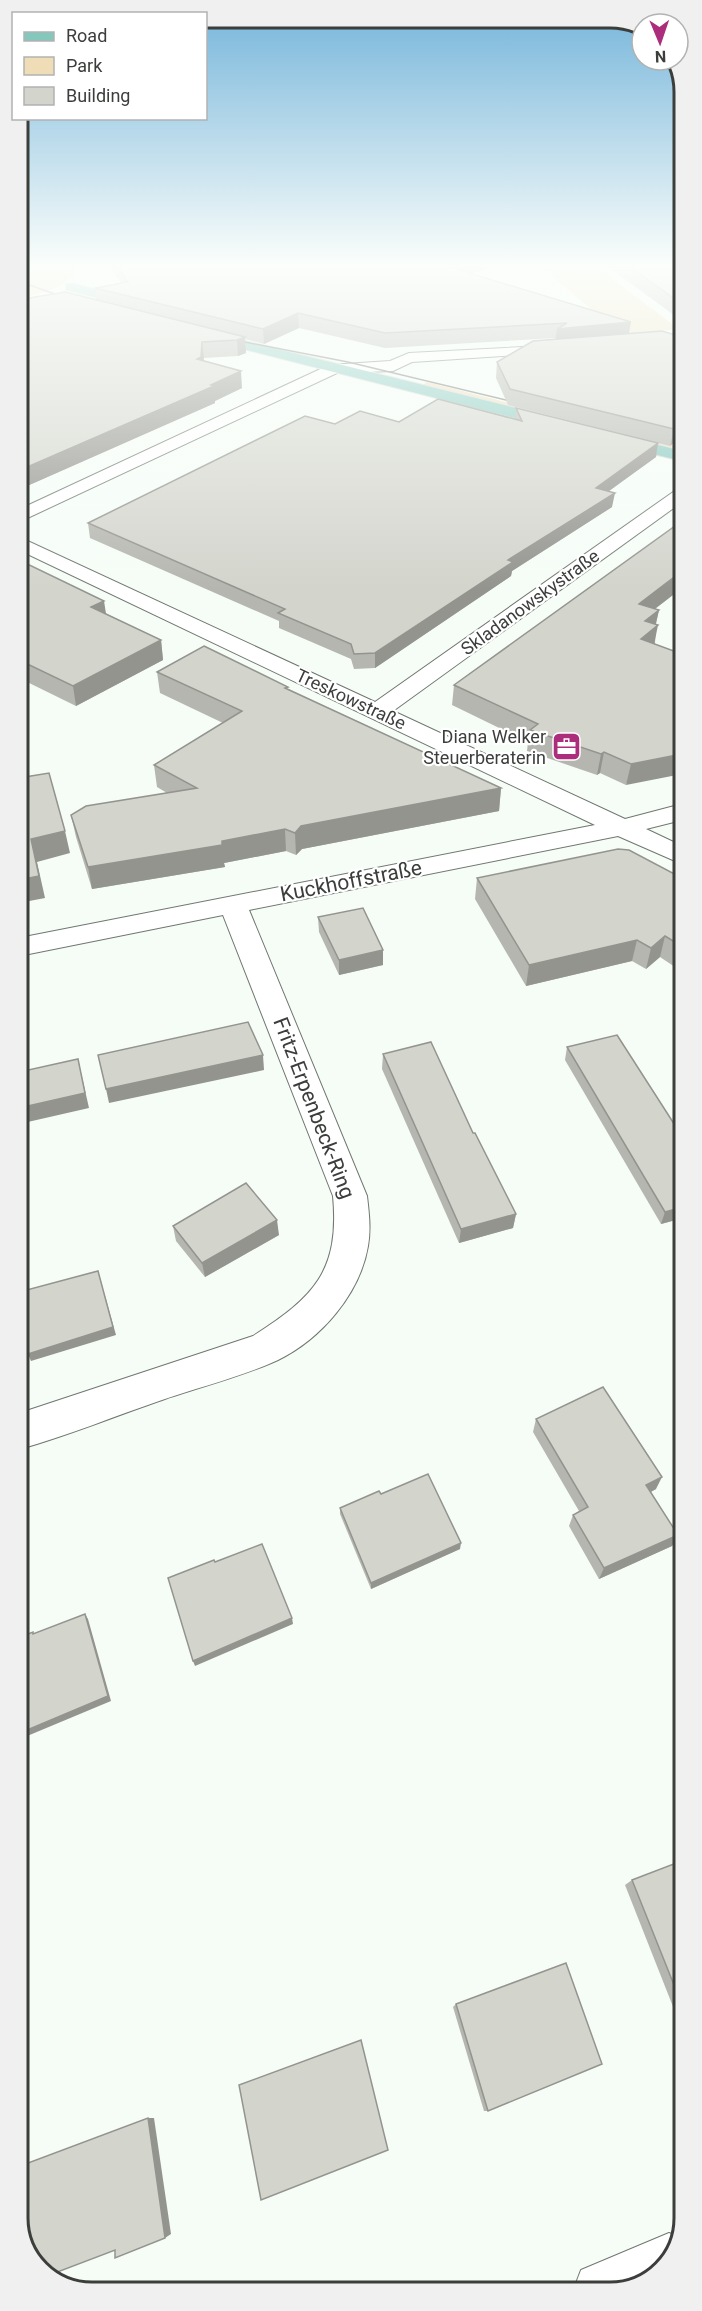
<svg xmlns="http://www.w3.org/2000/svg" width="702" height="2311" font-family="Roboto,sans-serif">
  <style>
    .green { fill: #efddb8 }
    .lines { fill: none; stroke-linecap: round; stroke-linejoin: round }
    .minor-casing { stroke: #707670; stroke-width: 2 }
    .major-casing { stroke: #d8d8d8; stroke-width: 2 }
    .minor { fill: #fff; fill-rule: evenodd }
    .major { fill: #84c7bd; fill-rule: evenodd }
    .tram { stroke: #727773; stroke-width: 1.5 }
    .wall { fill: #b5b6af }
    .shaded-wall { fill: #94948f }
    .building { fill: #d3d4cc; stroke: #94948f; stroke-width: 1.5 }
    .labels { text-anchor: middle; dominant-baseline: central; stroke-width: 4.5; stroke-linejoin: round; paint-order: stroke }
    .far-street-label { font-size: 18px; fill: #3b3e3b; stroke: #fff }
    .far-poi-label { font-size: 18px; fill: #3b3e3b; stroke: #fff; text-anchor: end }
    .street-label { font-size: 21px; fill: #3b3e3b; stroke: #fff }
    .rim { fill: none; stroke: #3b3e3b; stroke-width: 3 }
  </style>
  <rect width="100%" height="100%" fill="#f6fdf7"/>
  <g class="green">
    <path d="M 18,266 L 80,266 C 69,289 40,293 18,298 Z"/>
    <path d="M 595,266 L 679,329 L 622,335 L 541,267 Z"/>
    <path d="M 427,382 L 682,447 L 682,452 L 421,386 Z"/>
  </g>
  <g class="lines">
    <defs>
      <g id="minor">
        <path d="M 560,345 L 567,349 L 565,352 L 412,362 L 393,371 L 337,373 L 19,522 L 18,510 L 329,365 L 390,361 L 409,353 Z"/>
        <path d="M 682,489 L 682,502 L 393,711 L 625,819 L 682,804 L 682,820 L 646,829 L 682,846 L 682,864 L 618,836 L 249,910 L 367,1196 C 369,1213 371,1229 368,1246 C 360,1294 321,1339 278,1360 C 241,1377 199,1387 162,1400 C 115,1416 67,1436 20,1449 L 20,1413 L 253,1336 C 314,1297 340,1271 333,1196 L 223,915 L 19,956 L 19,938 L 595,825 L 19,550 L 19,537 L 375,702 L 676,490 Z"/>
        <path d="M 669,2233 L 678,2237 L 668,2264 L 628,2291 L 573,2291 L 581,2270 Z"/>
      </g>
      <g id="major">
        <path d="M 71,283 L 143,301 L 145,304 L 138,308 L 66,290 L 66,284 Z"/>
        <path d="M 201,330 L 564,420 L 566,424 L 558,429 L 196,337 L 194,334 L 196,331 Z"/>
        <path d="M 614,434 L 682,451 L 682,461 L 608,443 L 606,439 L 608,435 Z"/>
      </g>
    </defs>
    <use href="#minor" class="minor-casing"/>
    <use href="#major" class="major-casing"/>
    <use href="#minor" class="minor"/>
    <use href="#major" class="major"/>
    <g class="tram">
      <path d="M 18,281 L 69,299"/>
      <path d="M 229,339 L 348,362 L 522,404"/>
      <path d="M 659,439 L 682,445"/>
    </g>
  </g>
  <g class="wall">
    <path d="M 110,266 L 495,266 L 470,274 L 631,322 L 629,333 L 682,437 L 670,446 L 508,405 L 496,378 L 497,362 L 555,339 L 556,338 L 385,348 L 299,328 L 264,344 L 245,339 L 246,353 L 238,356 L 204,358 L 203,361 L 242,388 L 215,401 L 215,403 L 18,490 L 18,300 L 96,300 L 95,288 L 121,283 Z"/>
    <path d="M 607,266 L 682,266 L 682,321 Z"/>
    <path d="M 516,408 L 658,443 L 656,457 L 608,491 L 612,507 L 512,571 L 511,576 L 375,668 L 354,669 L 351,659 L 279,628 L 279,621 L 90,538 L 88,523 L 335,424 L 515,419 Z"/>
    <path d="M 682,521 L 682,588 L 655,609 L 659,610 L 656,624 L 655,644 L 682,654 L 626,785 L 600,773 L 597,775 L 527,751 L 528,742 L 452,705 L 454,685 Z"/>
    <path d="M 19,560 L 107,614 L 161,640 L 163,660 L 76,706 L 19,678 Z"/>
    <path d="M 157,672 L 288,689 L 501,788 L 499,811 L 302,849 L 296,855 L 286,851 L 224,863 L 225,867 L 92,889 L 76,837 L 71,815 L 167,793 L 157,787 L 154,765 L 223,723 L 160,693 Z"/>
    <path d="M 477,878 L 682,878 L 683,968 L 678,969 L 660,957 L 646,969 L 632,961 L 526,986 L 475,899 Z"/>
    <path d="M 318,917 L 383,950 L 383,965 L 339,975 L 319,932 Z"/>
    <path d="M 567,1047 L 683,1218 L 661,1224 L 565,1060 Z"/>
    <path d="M 383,1054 L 473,1133 L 516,1214 L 513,1228 L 459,1243 L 382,1069 Z"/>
    <path d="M 173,1226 L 279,1235 L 205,1277 L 176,1241 Z"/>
    <path d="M 536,1419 L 656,1489 L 651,1492 L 678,1535 L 672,1546 L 599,1579 L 569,1526 L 573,1515 L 579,1511 L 533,1432 Z"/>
    <path d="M 381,1494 L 460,1549 L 371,1589 L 340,1514 L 340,1508 Z"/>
    <path d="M 684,1860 L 684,2032 L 683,2032 L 625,1885 L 632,1880 Z"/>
    <path d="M 456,2004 L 488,2111 L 484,2111 L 453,2007 Z"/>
  </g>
  <g class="shaded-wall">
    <path d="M 454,266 L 495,266 L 448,281 L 449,267 Z"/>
    <path d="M 298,313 L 299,328 L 264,344 L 263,329 Z"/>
    <path d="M 631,322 L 628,337 L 555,343 L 557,329 Z"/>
    <path d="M 245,337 L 246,353 L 238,356 L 237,340 Z"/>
    <path d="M 202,342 L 204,358 L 202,374 L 197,359 Z"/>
    <path d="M 241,371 L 242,388 L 215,401 L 215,403 L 18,490 L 18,471 Z"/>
    <path d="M 682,423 L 682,437 L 670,446 L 674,429 Z"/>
    <path d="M 658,443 L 656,457 L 594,502 L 596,488 Z"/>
    <path d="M 615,493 L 612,507 L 512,571 L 511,576 L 375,668 L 375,653 L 508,560 Z"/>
    <path d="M 682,571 L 682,588 L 635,624 L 639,604 Z"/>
    <path d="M 104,601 L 107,620 L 91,607 Z"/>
    <path d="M 659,610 L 655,627 L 658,625 L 654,645 L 637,659 L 645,621 Z"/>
    <path d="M 161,640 L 163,660 L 76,706 L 73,686 Z"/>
    <path d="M 604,752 L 600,773 L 597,775 L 601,754 Z"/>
    <path d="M 682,754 L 682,774 L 626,785 L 631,764 Z"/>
    <path d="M 501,788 L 499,811 L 302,849 L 296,855 L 295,833 L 301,826 Z"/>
    <path d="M 285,829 L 286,851 L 224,863 L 225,867 L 92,889 L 88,867 Z"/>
    <path d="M 65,831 L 70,853 L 37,862 L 45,898 L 19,903 L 19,880 L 31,839 Z"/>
    <path d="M 665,936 L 660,957 L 646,969 L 651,948 Z"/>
    <path d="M 637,940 L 632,961 L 526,986 L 529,965 Z"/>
    <path d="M 383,950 L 383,965 L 339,975 L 339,960 Z"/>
    <path d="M 683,954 L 683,968 L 678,969 Z"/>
    <path d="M 263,1055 L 264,1070 L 109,1103 L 106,1089 Z"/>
    <path d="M 78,1059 L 89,1108 L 19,1124 L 19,1108 Z"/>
    <path d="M 683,1207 L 683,1218 L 661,1224 L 665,1212 Z"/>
    <path d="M 516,1214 L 513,1228 L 459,1243 L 461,1229 Z"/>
    <path d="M 277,1220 L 279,1235 L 205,1277 L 202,1263 Z"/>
    <path d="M 98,1271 L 116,1335 L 31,1361 L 28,1354 Z"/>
    <path d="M 662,1477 L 656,1489 L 641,1497 L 646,1485 Z"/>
    <path d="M 678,1535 L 672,1546 L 599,1579 L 604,1568 Z"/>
    <path d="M 461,1543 L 460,1549 L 371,1589 L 371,1583 Z"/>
    <path d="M 85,1614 L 88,1619 L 111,1701 L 20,1739 L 20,1733 Z"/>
    <path d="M 292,1618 L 293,1624 L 195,1666 L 193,1661 Z"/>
    <path d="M 148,2118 L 154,2118 L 171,2234 L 165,2238 Z"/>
  </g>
  <g class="building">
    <path d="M 117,266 L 454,266 L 449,267 L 631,322 L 557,329 L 567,323 L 385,333 L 298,313 L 263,329 L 95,288 L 128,282 Z"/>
    <path d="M 629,266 L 682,266 L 682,304 Z"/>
    <path d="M 65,292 L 245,337 L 237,340 L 202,342 L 201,357 L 197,359 L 241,371 L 211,385 L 214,386 L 18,471 L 18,300 Z"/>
    <path d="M 662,331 L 682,337 L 682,423 L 674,429 L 510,389 L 497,362 L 533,341 Z"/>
    <path d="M 438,399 L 522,421 L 516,408 L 658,443 L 596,488 L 615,493 L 508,560 L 513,562 L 375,653 L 354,654 L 351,644 L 278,613 L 285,609 L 88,523 L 305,416 L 335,424 L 360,411 L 399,422 Z"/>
    <path d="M 682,521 L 682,571 L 639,604 L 659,610 L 645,621 L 658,625 L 641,639 L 682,654 L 682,754 L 631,764 L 604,752 L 601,754 L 530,730 L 538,724 L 454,685 Z"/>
    <path d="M 19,560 L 104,601 L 91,607 L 161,640 L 73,686 L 19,660 Z"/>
    <path d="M 204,646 L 288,687 L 285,688 L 501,788 L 301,826 L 295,833 L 285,829 L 222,841 L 222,845 L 88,867 L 71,815 L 86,806 L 197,788 L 154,765 L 242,711 L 157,672 Z"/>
    <path d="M 49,773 L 65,831 L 31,839 L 39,876 L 19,880 L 19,778 Z"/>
    <path d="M 618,849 L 629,850 L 682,878 L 683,947 L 665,936 L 651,948 L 637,940 L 529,965 L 477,878 Z"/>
    <path d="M 363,908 L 383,950 L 339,960 L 318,917 Z"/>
    <path d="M 248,1022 L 263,1055 L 106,1089 L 98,1055 Z"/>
    <path d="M 617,1035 L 678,1130 L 683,1128 L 683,1207 L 665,1212 L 567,1047 Z"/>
    <path d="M 431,1042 L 473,1133 L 475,1133 L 516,1214 L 461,1229 L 383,1054 Z"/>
    <path d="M 78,1059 L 85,1093 L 19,1108 L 19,1072 Z"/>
    <path d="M 246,1183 L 277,1220 L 202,1263 L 173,1226 Z"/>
    <path d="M 98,1271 L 113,1327 L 28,1354 L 19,1320 L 19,1292 Z"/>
    <path d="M 603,1387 L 662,1477 L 646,1485 L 678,1535 L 604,1568 L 573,1515 L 588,1507 L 536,1419 Z"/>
    <path d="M 428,1474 L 461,1543 L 371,1583 L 340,1508 L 379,1491 L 381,1494 Z"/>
    <path d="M 262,1544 L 292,1618 L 193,1661 L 168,1578 L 214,1560 L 215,1562 Z"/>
    <path d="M 85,1614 L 108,1696 L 20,1733 L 20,1637 L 33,1632 L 33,1634 Z"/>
    <path d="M 684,1860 L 684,2010 L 632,1880 Z"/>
    <path d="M 566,1963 L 602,2064 L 488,2111 L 456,2004 Z"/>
    <path d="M 361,2040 L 388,2150 L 261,2200 L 239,2085 Z"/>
    <path d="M 148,2118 L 165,2238 L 115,2258 L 115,2250 L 47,2276 L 44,2275 L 20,2237 L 20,2166 Z"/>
  </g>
  <linearGradient id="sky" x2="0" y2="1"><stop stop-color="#74b4da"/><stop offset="0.45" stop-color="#fbfefb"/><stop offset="1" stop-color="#fbfefb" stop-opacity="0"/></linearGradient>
  <rect width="702" height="589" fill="url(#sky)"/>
  <defs>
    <symbol id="office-square" viewBox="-11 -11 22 22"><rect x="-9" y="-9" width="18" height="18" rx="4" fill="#ac2d7b" stroke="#fff"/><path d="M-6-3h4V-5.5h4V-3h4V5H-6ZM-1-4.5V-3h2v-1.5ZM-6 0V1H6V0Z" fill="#fff"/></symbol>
  </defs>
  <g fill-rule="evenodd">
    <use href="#office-square" x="550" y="730" width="33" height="33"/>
  </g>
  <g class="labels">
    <g class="far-street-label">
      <text transform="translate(530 602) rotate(-36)">Skladanowskystraße</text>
      <text transform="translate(351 699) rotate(25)">Treskowstraße</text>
    </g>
    <g class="far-poi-label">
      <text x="546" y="736">Diana Welker<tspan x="546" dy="21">Steuerberaterin</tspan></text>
    </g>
    <g class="street-label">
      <text transform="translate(351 881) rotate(-11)">Kuckhoffstraße</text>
      <text transform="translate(314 1108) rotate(69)">Fritz-Erpenbeck-Ring</text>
    </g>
  </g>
  <path d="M0 0H702V2311H0ZM92 28H610A64 64 0 0 1 674 92V2218A64 64 0 0 1 610 2282H92A64 64 0 0 1 28 2218V92A64 64 0 0 1 92 28Z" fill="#eff0ef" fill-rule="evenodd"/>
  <path class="rim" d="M92 28H610A64 64 0 0 1 674 92V2218A64 64 0 0 1 610 2282H92A64 64 0 0 1 28 2218V92A64 64 0 0 1 92 28Z"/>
  <rect x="12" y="12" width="195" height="108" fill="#ffffff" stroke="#b1b2b1" stroke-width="1.5"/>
  <rect x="24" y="32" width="30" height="9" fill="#84c7bd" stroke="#b1b2b1" stroke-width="1.5"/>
  <text x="66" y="42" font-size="18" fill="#3b3e3b">Road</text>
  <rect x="24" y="57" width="30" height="18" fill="#efddb8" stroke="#b1b2b1" stroke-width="1.5"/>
  <text x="66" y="72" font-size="18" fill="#3b3e3b">Park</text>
  <rect x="24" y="87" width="30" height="18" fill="#d3d4cc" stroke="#b1b2b1" stroke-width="1.5"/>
  <text x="66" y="102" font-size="18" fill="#3b3e3b">Building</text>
  <g transform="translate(660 42) rotate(178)"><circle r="28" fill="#ffffff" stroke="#b1b2b1" stroke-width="1.5"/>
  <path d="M0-4.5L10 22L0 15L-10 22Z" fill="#ac2d7b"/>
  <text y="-9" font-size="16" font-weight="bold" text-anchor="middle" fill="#3b3e3b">N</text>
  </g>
</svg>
